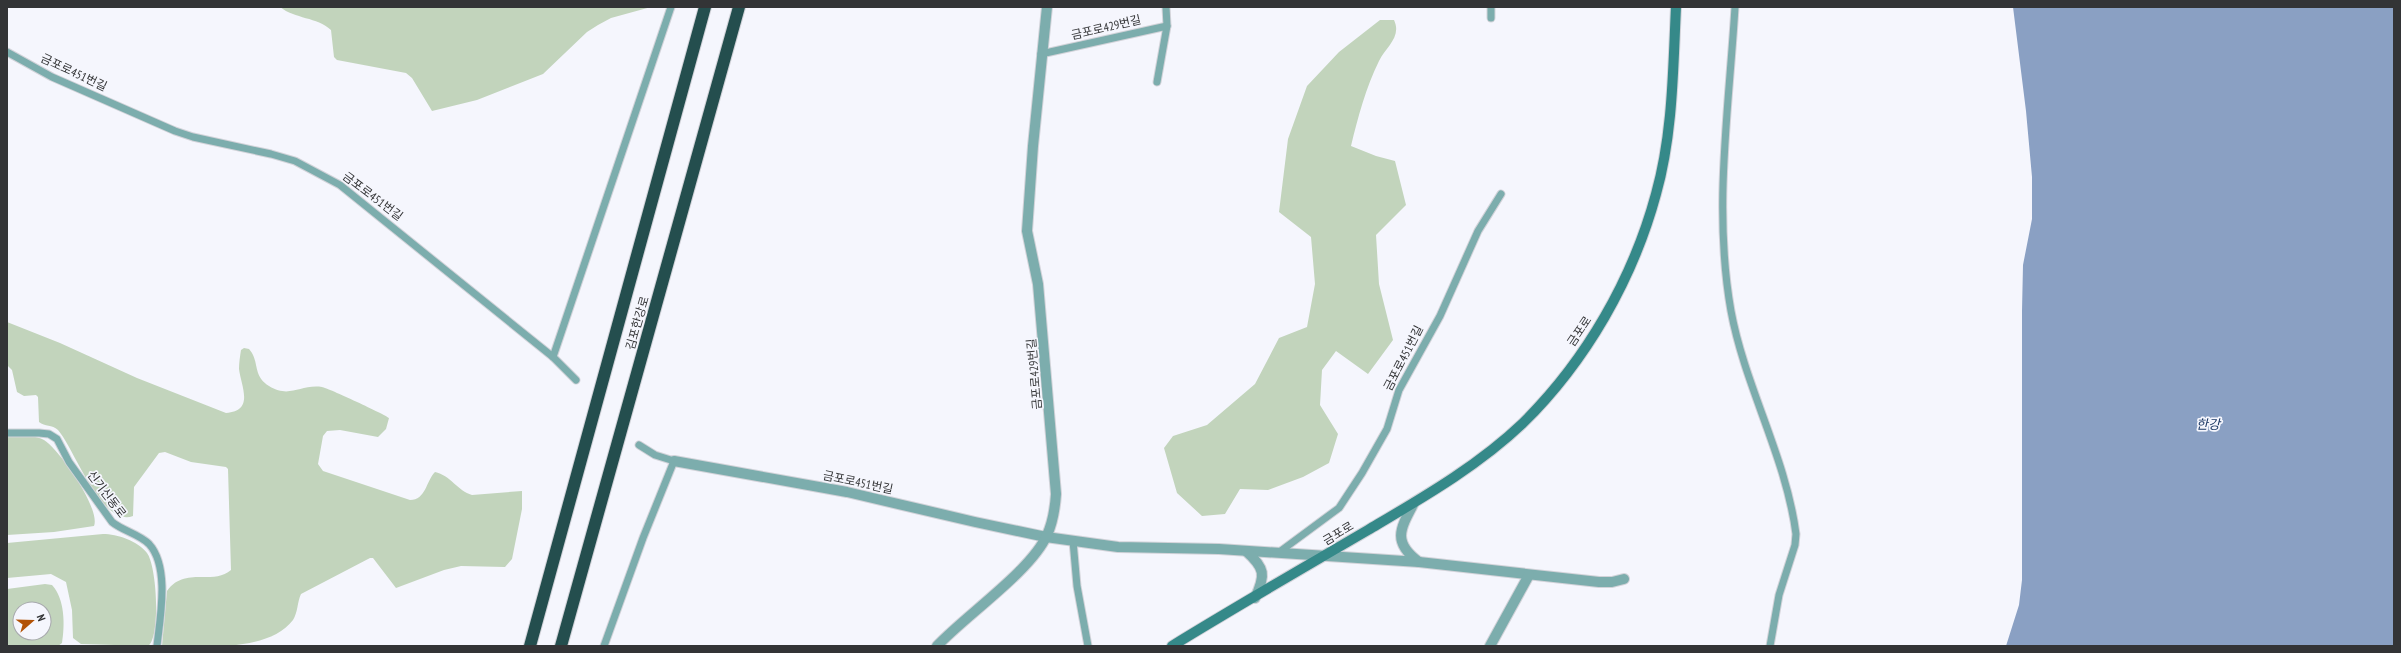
<svg xmlns="http://www.w3.org/2000/svg" width="2401" height="653" font-family="'PT Sans Narrow','Noto Sans KR',sans-serif">
  <style>
    .green { fill: #c2d4bc; fill-rule: evenodd }
    .water { fill: #8aa0c3 }
    .lines { fill: none; stroke-linecap: round; stroke-linejoin: round }
    .lane-casing { stroke: #d2d3d9; stroke-width: 9 }
    .street-casing { stroke: #d2d3d9; stroke-width: 12 }
    .secondary-casing { stroke: #d2d3d9; stroke-width: 12 }
    .highway-casing { stroke: #d2d3d9; stroke-width: 14 }
    .lane { stroke: #7cadad; stroke-width: 7 }
    .street { stroke: #7cadad; stroke-width: 10 }
    .secondary { stroke: #358989; stroke-width: 10 }
    .highway { stroke: #244e4e; stroke-width: 12 }
    .labels { text-anchor: middle; dominant-baseline: central; stroke-width: 3.5; stroke-linejoin: round; paint-order: stroke }
    .street-label { font-size: 12px; fill: #333436; stroke: #f5f6fd }
    .water-label { font-size: 13px; font-style: italic; fill: #1b3865; stroke: #f5f6fd }
  </style>
  <rect width="100%" height="100%" fill="#f5f6fd"/>
  <g class="green">
    <path d="M 280,7 L 651,7 L 611,18 L 598,25 L 587,32 L 543,74 L 477,100 L 432,111 L 412,78 L 406,73 L 337,60 L 334,57 L 331,30 C 317,17 295,19 280,7 Z"/>
    <path d="M 1380,20 L 1394,20 C 1402,37 1386,47 1379,61 C 1366,87 1358,117 1351,146 L 1376,156 L 1395,161 L 1406,205 L 1376,235 L 1379,284 L 1393,340 L 1368,374 L 1336,351 L 1322,370 L 1320,405 L 1338,434 L 1329,463 L 1303,477 L 1268,490 L 1240,489 L 1225,514 L 1202,516 L 1177,493 L 1164,448 L 1173,436 L 1207,425 L 1255,384 L 1279,338 L 1307,327 L 1315,284 L 1311,237 L 1279,212 L 1288,139 L 1307,86 L 1339,52 Z"/>
    <path d="M 7,322 L 60,343 L 137,378 L 226,413 C 255,411 241,386 239,369 C 239,363 240,356 241,350 L 244,348 L 249,349 C 260,361 252,376 269,386 C 290,399 300,384 322,387 C 328,388 386,415 389,418 L 386,429 L 378,437 L 340,430 L 327,431 L 323,436 L 318,464 L 323,471 L 410,500 C 426,500 426,481 435,472 C 450,475 458,491 472,495 L 522,491 L 522,509 L 512,559 L 505,567 L 461,566 L 444,570 L 396,588 L 373,558 L 370,558 L 301,594 C 297,603 298,612 293,620 C 268,653 200,646 162,646 L 167,591 C 185,566 213,586 231,570 L 228,469 L 226,467 L 191,462 L 165,452 L 159,453 L 134,487 L 133,516 C 102,528 74,448 58,430 C 52,424 45,427 39,422 L 38,397 L 36,395 L 24,396 L 17,392 L 12,370 L 7,365 Z"/>
    <path d="M 16,436 C 25,437 36,435 44,440 C 59,449 101,509 94,526 L 54,532 L 7,535 L 7,437 Z"/>
    <path d="M 103,534 C 117,534 138,541 147,553 C 157,566 161,639 148,646 L 81,644 L 73,638 L 72,610 L 66,582 L 51,574 L 7,578 L 7,543 Z"/>
    <path d="M 45,584 L 52,585 C 65,599 65,625 62,643 L 58,646 L 7,646 L 7,589 ZM 20,609 L 44,609 L 44,633 L 20,633 Z"/>
  </g>
  <path class="water" d="M 2013,7 L 2394,7 L 2394,646 L 2006,646 L 2019,605 L 2022,580 L 2022,311 L 2023,265 L 2032,219 L 2032,177 L 2026,111 Z"/>
  <g class="lines">
    <defs>
      <g id="lane">
        <path d="M 1166,7 L 1167,26"/>
        <path d="M 1491,7 L 1491,18"/>
        <path d="M 1735,7 C 1729,108 1713,210 1731,311 C 1745,387 1786,457 1796,534 L 1795,545 L 1779,595 L 1770,646"/>
        <path d="M 7,52 L 52,77 L 175,131 L 193,137 L 271,154 L 295,161 L 340,185 L 553,357 L 576,380"/>
        <path d="M 1041,54 L 1167,26 L 1157,82"/>
        <path d="M 553,357 L 671,7"/>
        <path d="M 7,433 L 39,433 L 49,434 L 57,439 L 69,462 L 112,522 C 123,531 139,534 149,544 C 170,567 160,618 157,646"/>
        <path d="M 1073,541 L 1077,586 L 1088,646"/>
        <path d="M 1278,553 L 1339,508 L 1362,473 L 1387,429 L 1399,390 L 1440,316 L 1478,231 L 1501,194"/>
        <path d="M 604,646 L 643,538 L 674,461 L 655,455 L 639,445"/>
      </g>
      <g id="street">
        <path d="M 674,461 L 847,492 L 975,522 L 1046,537 L 1118,547 L 1219,549 L 1419,562 L 1599,582 L 1612,582 L 1624,579"/>
        <path d="M 1414,503 C 1400,529 1392,542 1419,562"/>
        <path d="M 1246,551 C 1265,568 1266,575 1255,598"/>
        <path d="M 937,646 C 966,615 1031,571 1047,535 C 1053,522 1055,509 1056,494 L 1038,284 L 1027,231 L 1033,146 L 1047,7"/>
        <path d="M 1490,646 L 1529,575"/>
      </g>
      <path id="secondary" d="M 1172,646 C 1237,606 1303,568 1368,530 C 1422,498 1478,466 1523,423 C 1586,361 1633,279 1656,194 C 1673,134 1673,69 1676,7"/>
      <g id="highway">
        <path d="M 530,646 L 705,7"/>
        <path d="M 561,646 L 739,7"/>
      </g>
    </defs>
    <use href="#lane" class="lane-casing"/>
    <use href="#street" class="street-casing"/>
    <use href="#secondary" class="secondary-casing"/>
    <use href="#highway" class="highway-casing"/>
    <use href="#lane" class="lane"/>
    <use href="#street" class="street"/>
    <use href="#secondary" class="secondary"/>
    <use href="#highway" class="highway"/>
  </g>
  <g class="labels">
    <g class="street-label">
      <text transform="translate(1106 27) rotate(-13)">금포로429번길</text>
      <text transform="translate(74 72) rotate(25)">금포로451번길</text>
      <text transform="translate(373 196) rotate(37)">금포로451번길</text>
      <text transform="translate(637 323) rotate(-74)">김포한강로</text>
      <text transform="translate(1579 331) rotate(-56)">금포로</text>
      <text transform="translate(1403 358) rotate(-63)">금포로451번길</text>
      <text transform="translate(1034 374) rotate(-95)">금포로429번길</text>
      <text transform="translate(858 482) rotate(12)">금포로451번길</text>
      <text transform="translate(107 494) rotate(53)">신기신동로</text>
      <text transform="translate(1338 533) rotate(-31)">금포로</text>
    </g>
    <g class="water-label">
      <text x="2208" y="424">한강</text>
    </g>
  </g>
  <rect width="2401" height="653" fill="none" stroke="#333436" stroke-width="16"/>
  <g transform="translate(32 621) rotate(70)"><circle r="19" fill="#f5f6fd" stroke="#a7a8ad"/>
  <path d="M0-3L7 15L0 10L-7 15Z" fill="#b25206"/>
  <text y="-6" font-size="11" font-weight="bold" text-anchor="middle" fill="#333436">N</text>
  </g>
</svg>
